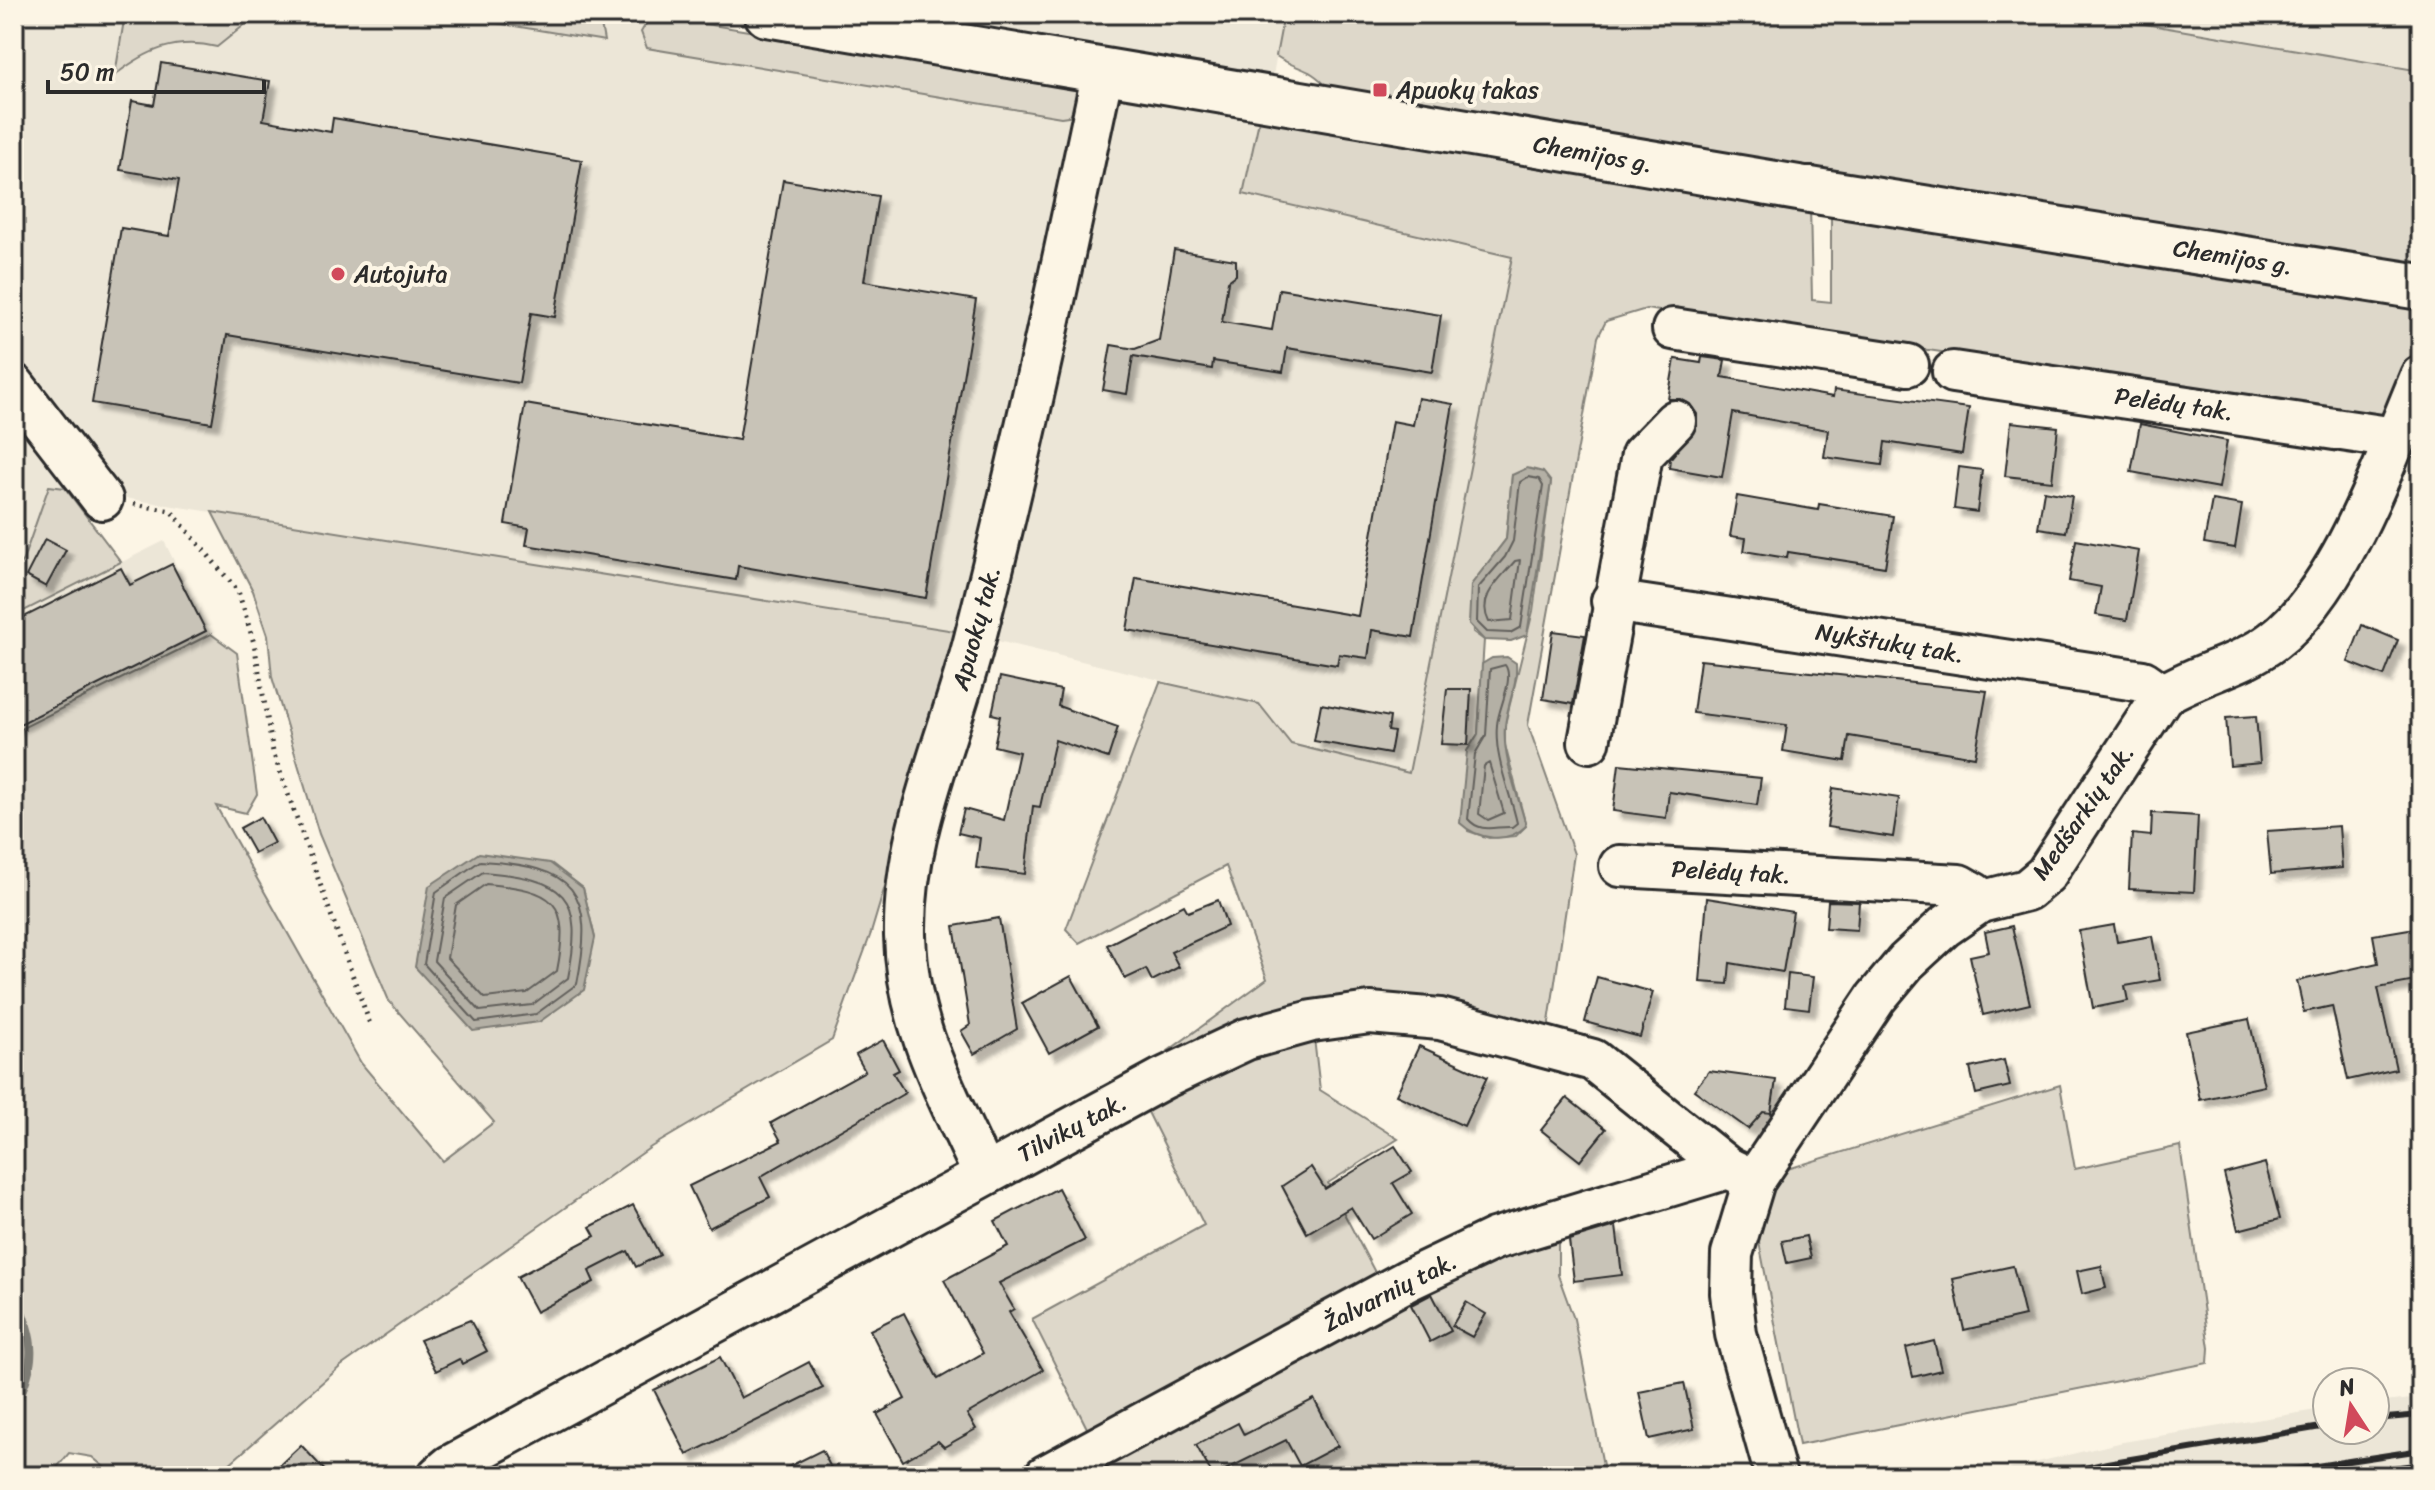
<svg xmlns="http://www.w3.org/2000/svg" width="2435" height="1490" font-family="Sriracha,sans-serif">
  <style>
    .built { fill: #ece6d7 }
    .green { fill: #ded8ca; stroke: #84827a; stroke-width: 2; fill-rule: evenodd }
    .water { fill: #b4b0a5; stroke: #7d7b74; stroke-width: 2 }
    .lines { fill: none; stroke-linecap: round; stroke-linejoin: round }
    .shore { stroke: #62605c; stroke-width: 2 }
    .stream { stroke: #7d7b74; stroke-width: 9 }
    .building { fill: #c8c3b7; stroke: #2b2b2b; stroke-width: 2; filter: url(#shadow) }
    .minor-casing { stroke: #2b2b2b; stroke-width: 46 }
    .major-casing { stroke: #2b2b2b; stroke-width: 50 }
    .path { stroke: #2b2b2b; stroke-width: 5; stroke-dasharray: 2 6; stroke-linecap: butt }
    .minor { stroke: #fcf5e5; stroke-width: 40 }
    .major { stroke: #fcf5e5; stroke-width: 44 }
    .rail { stroke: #2b2b2b; stroke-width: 6 }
    .poi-dot { fill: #d1495b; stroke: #fcf5e5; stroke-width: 3 }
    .labels { text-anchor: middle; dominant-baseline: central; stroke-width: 8; stroke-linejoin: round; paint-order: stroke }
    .poi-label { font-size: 24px; fill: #2b2b2b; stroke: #fcf5e5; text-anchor: start }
    .street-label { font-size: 24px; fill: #2b2b2b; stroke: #fcf5e5 }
  </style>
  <defs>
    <filter id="shadow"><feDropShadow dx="7" dy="7" stdDeviation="2" flood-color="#0004"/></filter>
  </defs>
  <rect width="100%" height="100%" fill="#fcf5e5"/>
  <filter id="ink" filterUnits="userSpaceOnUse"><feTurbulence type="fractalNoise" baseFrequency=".0125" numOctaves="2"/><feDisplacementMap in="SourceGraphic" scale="16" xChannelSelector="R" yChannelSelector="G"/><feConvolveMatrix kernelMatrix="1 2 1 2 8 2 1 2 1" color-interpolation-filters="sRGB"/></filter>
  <g filter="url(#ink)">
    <g class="built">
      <path d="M 14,14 L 648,14 L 1260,116 L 1244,194 L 1512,256 L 1409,774 L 1291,744 L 1259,704 L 961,632 L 49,486 L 23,560 L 14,572 Z"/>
      <path d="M 896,14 L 1284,14 L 1272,81 Z"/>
      <path d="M 2086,14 L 2421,14 L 2421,71 Z"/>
      <path d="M 164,541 L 211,634 L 14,732 L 14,616 Z"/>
      <path d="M 2421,1398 L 2421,1476 L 1978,1476 L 2123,1442 L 2322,1409 L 2327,1408 L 2327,1430 L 2375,1430 L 2375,1403 Z"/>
    </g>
    <g class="green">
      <path d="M 14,14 L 23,14 L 14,70 Z"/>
      <path d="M 125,14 L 258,14 L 217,47 C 176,37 147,50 115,75 Z"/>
      <path d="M 442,14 L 599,14 L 604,41 L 599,40 Z"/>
      <path d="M 1284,14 L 2086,14 L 2421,71 L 2421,270 L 1328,88 C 1309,66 1299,71 1276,56 Z"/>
      <path d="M 663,17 L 1071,84 L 1081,90 L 1075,115 L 1061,117 L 647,48 L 641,32 L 647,22 Z"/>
      <path d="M 1260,116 L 1810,205 L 1812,300 L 1831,302 L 1831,218 L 1842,212 L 2421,310 C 2421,346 2399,385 2381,416 L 1646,309 L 1606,321 L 1598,337 L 1528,725 L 1574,854 L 1545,1049 L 1312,1021 L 1320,1090 L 1398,1139 L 1328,1183 L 1378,1278 L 1092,1438 L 1032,1319 L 1204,1225 L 1138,1092 L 1153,1062 L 1267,979 L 1226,866 L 1079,943 L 1066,929 L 1160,682 L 1259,704 L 1291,744 L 1409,773 L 1512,257 L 1243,194 ZM 1512,475 L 1551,482 L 1533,611 L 1505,724 L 1505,745 L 1526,826 L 1516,836 L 1489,838 L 1468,831 L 1467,751 L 1478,734 L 1484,640 L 1473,632 L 1471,585 L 1506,539 Z"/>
      <path d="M 49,486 L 65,488 L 121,562 L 14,616 L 14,572 L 23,560 Z"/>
      <path d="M 212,512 L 961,632 L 871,933 L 832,1040 L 651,1147 L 341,1366 L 228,1465 L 238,1476 L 115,1476 L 92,1457 L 69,1453 L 50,1476 L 14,1476 L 14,732 L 211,634 L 237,653 L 257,794 L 246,813 L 216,806 L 361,1063 L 443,1161 L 494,1122 L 389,1001 L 319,834 L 272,677 L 268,635 L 253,591 ZM 551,863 L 583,888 L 595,938 Z"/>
      <path d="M 2060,1085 L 2075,1169 L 2180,1146 L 2209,1348 L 2208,1363 L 1799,1445 L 1759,1242 L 1768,1175 Z"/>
      <path d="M 1558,1227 L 1558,1275 L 1574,1319 L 1603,1465 L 1573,1476 L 1059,1476 Z"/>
    </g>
    <g class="water">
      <path d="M 1527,468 L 1543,472 L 1551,482 L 1527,635 L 1511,641 L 1484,640 L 1469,624 L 1471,585 L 1506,539 L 1512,475 Z"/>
      <path d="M 1507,657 L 1516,663 C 1518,685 1507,704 1505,726 C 1502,758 1518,794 1526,826 C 1508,844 1478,840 1460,823 L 1467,751 L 1478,734 L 1482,664 L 1492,658 Z"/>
      <path d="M 479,853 L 550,863 L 583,888 L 595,938 L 584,990 L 539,1022 L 473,1031 L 415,967 L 429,886 Z"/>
    </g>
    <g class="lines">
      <g class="shore">
        <path d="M 1528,477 L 1539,479 L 1543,486 L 1521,627 L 1510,633 L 1487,632 L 1477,622 L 1478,588 L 1505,557 L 1513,541 L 1520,482 Z"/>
        <path d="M 1520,560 L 1512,620 L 1489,622 C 1476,597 1500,579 1515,561 Z"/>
        <path d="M 1505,665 C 1515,679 1498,708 1497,725 C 1494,758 1510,791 1517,823 L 1512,827 C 1495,826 1481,834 1468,819 L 1475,754 L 1486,735 L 1490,669 Z"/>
        <path d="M 1489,763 L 1504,813 L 1488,820 L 1479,814 L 1484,766 Z"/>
        <path d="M 480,861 C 575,866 596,890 577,984 L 536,1014 L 476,1022 L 424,964 L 436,892 Z"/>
        <path d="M 483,872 C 565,879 585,894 568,978 L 532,1005 L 480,1011 L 434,961 L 445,898 Z"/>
        <path d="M 486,884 C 554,890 571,900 557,971 L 527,993 L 485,998 L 447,958 L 456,905 Z"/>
      </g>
      <path class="stream" d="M 14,1295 C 36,1342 37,1362 14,1408"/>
    </g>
    <g class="building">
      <path d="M 161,63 L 270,81 L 263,120 L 331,132 L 333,118 L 582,160 L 555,317 L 531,313 L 519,383 L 227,335 L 212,423 L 92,403 L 121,228 L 169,236 L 179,180 L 120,170 L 132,101 L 154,105 Z"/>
      <path d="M 783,180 L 878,196 L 864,281 L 976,300 L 926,598 L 738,566 L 736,580 L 526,545 L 529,528 L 505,524 L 525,404 L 739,440 Z"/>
      <path d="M 1174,250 L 1236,260 L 1236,275 L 1228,281 L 1222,322 L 1272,330 L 1279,289 L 1441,315 L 1432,372 L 1287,348 L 1283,372 L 1213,361 L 1212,369 L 1133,356 L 1127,394 L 1103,390 L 1111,345 L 1135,349 L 1159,340 Z"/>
      <path d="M 1702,357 L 1725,360 L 1722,377 L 1833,397 L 1834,390 L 1969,408 L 1962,454 L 1885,442 L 1882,465 L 1824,457 L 1828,430 L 1733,413 L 1722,477 L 1669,468 L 1670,459 L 1697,426 L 1697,414 L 1690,404 L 1680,399 L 1668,399 L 1675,359 L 1701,363 Z"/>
      <path d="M 1418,398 L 1453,404 L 1413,637 L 1372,630 L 1368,658 L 1339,654 L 1337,665 L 1127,630 L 1136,578 L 1358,616 L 1392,421 L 1413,425 Z"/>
      <path d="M 2011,422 L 2058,427 L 2052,481 L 2005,476 Z"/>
      <path d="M 2140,424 L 2227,441 L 2219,488 L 2131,472 Z"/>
      <path d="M 1959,467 L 1982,470 L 1977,512 L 1954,509 Z"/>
      <path d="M 2044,491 L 2072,496 L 2066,532 L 2038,528 Z"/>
      <path d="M 1737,496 L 1818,510 L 1819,504 L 1893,516 L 1885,567 L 1788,552 L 1787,558 L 1744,551 L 1746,538 L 1730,536 Z"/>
      <path d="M 2212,500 L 2242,505 L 2235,548 L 2204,543 Z"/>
      <path d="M 45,539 L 66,550 L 46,587 L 26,576 Z"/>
      <path d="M 2076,540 L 2139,551 L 2127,620 L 2096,615 L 2101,587 L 2069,581 Z"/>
      <path d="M 172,564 L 206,631 L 14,727 L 14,622 L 121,568 L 130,585 Z"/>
      <path d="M 2362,625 L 2398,640 L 2384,676 L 2348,662 Z"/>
      <path d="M 1553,631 L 1585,635 L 1573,704 L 1543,699 Z"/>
      <path d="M 1700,660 L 1987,691 L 1975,757 L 1849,736 L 1845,761 L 1783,751 L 1787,725 L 1693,713 Z"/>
      <path d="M 1000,677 L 1061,690 L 1058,706 L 1118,727 L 1108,758 L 1055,740 L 1040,807 L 1033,806 L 1025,874 L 976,868 L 980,838 L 958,833 L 964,809 L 1004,820 L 1019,752 L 994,746 L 1000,716 L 992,714 Z"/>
      <path d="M 1447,689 L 1471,689 L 1468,745 L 1441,744 Z"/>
      <path d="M 1321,704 L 1390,717 L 1388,731 L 1394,732 L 1390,754 L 1314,741 Z"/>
      <path d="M 2256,716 L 2260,763 L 2230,766 L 2226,718 Z"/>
      <path d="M 1619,764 L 1761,778 L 1757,805 L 1669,792 L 1666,818 L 1613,811 Z"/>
      <path d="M 1833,788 L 1899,798 L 1893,837 L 1827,827 Z"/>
      <path d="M 2152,813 L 2198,816 L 2194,892 L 2129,889 L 2132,834 L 2151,836 Z"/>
      <path d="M 260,817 L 274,843 L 254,853 L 240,828 Z"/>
      <path d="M 2339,826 L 2342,868 L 2271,874 L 2267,831 Z"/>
      <path d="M 1707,898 L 1793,912 L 1783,972 L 1730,963 L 1728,984 L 1700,982 Z"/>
      <path d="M 1218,900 L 1227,926 L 1171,952 L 1179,967 L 1152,981 L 1146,969 L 1125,979 L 1107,945 L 1184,905 L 1188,912 Z"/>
      <path d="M 1828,901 L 1859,902 L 1857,930 L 1826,928 Z"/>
      <path d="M 999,918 L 1017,1029 L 974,1054 L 961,1031 L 970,1025 L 954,926 Z"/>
      <path d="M 2114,925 L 2117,942 L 2152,936 L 2160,980 L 2125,986 L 2128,1001 L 2093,1008 L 2079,931 Z"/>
      <path d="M 2012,926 L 2030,1004 L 1983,1015 L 1970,956 L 1989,952 L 1985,932 Z"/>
      <path d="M 2421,927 L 2421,980 L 2378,988 L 2396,1069 L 2348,1080 L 2332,1006 L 2304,1012 L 2297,981 L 2378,963 L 2373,935 Z"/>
      <path d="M 1788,974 L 1813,977 L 1809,1009 L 1785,1006 Z"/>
      <path d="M 1071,976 L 1098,1026 L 1049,1053 L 1022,1003 Z"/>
      <path d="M 1597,977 L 1653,992 L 1640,1037 L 1585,1022 Z"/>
      <path d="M 2249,1019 L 2264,1086 L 2200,1100 L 2186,1032 Z"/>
      <path d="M 883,1040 L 899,1070 L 893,1073 L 905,1093 L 760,1177 L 770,1197 L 709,1228 L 689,1186 L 781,1141 L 771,1123 L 865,1071 L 856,1055 Z"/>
      <path d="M 1419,1046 L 1487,1077 L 1464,1126 L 1396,1095 Z"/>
      <path d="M 2004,1060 L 2010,1086 L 1976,1094 L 1970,1068 Z"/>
      <path d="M 1709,1071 L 1776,1080 L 1771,1113 L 1763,1112 L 1748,1129 L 1694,1090 Z"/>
      <path d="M 1567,1098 L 1606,1129 L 1580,1161 L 1541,1130 Z"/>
      <path d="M 1395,1146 L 1412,1172 L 1393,1183 L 1412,1214 L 1371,1239 L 1351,1207 L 1307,1233 L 1282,1186 L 1311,1167 L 1325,1189 Z"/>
      <path d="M 2265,1163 L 2280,1219 L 2238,1230 L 2224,1174 Z"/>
      <path d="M 1058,1188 L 1085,1240 L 999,1283 L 1014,1309 L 1009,1312 L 1043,1370 L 967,1414 L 976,1429 L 944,1447 L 938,1441 L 903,1461 L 877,1414 L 905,1399 L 870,1330 L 904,1313 L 938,1379 L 983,1353 L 944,1280 L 1008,1246 L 995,1221 Z"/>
      <path d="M 633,1205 L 660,1255 L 636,1267 L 628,1251 L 589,1271 L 594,1282 L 536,1312 L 517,1277 L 595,1236 L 590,1227 Z"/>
      <path d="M 1616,1226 L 1622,1275 L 1574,1281 L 1569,1240 Z"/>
      <path d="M 1806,1236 L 1811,1258 L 1787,1263 L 1782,1241 Z"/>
      <path d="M 2013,1266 L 2025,1316 L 1964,1330 L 1953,1279 Z"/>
      <path d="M 2101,1266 L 2106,1288 L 2082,1294 L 2077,1271 Z"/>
      <path d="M 1432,1294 L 1451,1331 L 1430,1342 L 1411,1305 Z"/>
      <path d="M 1466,1302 L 1486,1314 L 1472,1337 L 1452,1326 Z"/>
      <path d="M 470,1320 L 487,1351 L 462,1364 L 459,1359 L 436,1371 L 420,1340 Z"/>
      <path d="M 1934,1341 L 1941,1370 L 1913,1377 L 1906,1348 Z"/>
      <path d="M 720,1357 L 741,1398 L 809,1362 L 823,1388 L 687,1455 L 654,1390 Z"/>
      <path d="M 1684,1383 L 1694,1429 L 1649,1439 L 1639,1392 Z"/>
      <path d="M 1314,1399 L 1338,1446 L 1300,1466 L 1286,1440 L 1213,1476 L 1196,1445 L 1238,1423 L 1244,1435 Z"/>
      <path d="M 301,1445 L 330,1476 L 268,1476 Z"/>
      <path d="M 822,1450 L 835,1476 L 770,1476 Z"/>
    </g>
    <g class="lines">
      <defs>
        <g id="minor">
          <path d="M 1673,329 L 1908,365"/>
          <path d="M 1953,372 L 2395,438"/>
          <path d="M 14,385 L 102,499"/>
          <path d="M 1612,601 L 2143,681 L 2163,695"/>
          <path d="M 1589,742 L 1642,455 L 1675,421"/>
          <path d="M 1620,866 L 1959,885 L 1975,894 L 1980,902"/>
          <path d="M 984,1175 C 948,1095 907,1027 905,936 C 903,831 950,738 975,638 C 1023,450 1063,261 1103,71"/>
          <path d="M 438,1476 L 450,1466 L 1162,1079 L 1247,1039 L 1312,1021 L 1370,1013 L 1440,1019 L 1593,1060 L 1728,1168"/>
          <path d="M 1045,1476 L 1408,1280 L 1494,1239 L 1728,1168 L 1745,1176"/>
          <path d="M 1776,1476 L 1736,1334 L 1731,1293 L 1732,1254 L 1754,1181 L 1876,998 L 1906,962 L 1944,927 L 1980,902 L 2027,890 L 2046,874 L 2163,695 C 2198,673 2240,666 2273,641 C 2343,588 2387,456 2421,376"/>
        </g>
        <path id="major" d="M 767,14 L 1822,192 L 2421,287"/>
      </defs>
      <use href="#minor" class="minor-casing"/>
      <use href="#major" class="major-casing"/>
      <path class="path" d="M 134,504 L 171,511 L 238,591 L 254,643 L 273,752 L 371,1027"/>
      <use href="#minor" class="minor"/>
      <use href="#major" class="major"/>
      <g class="rail">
        <path d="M 2375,1419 L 2421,1415"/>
        <path d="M 2050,1476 L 2107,1463 L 2327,1426"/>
        <path d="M 2251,1476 L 2421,1450"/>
        <path d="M 2336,1476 L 2421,1464"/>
      </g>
    </g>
  </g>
  <g class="poi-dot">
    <rect x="1372" y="82" width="16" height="16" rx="4"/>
    <circle cx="338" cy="274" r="8"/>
  </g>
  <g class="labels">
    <g class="poi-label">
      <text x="1396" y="90">Apuokų takas</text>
      <text x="354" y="274">Autojuta</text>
    </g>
    <g class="street-label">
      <text transform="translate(1593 154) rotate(10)">Chemijos g.</text>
      <text transform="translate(2233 257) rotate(9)">Chemijos g.</text>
      <text transform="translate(2174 404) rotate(8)">Pelėdų tak.</text>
      <text transform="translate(976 628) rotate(-75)">Apuokų tak.</text>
      <text transform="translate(1890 643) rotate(9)">Nykštukų tak.</text>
      <text transform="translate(2083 812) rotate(-55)">Medšarkių tak.</text>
      <text transform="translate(1731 872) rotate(3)">Pelėdų tak.</text>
      <text transform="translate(1072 1128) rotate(-28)">Tilvikų tak.</text>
      <text transform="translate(1390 1292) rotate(-27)">Žalvarnių tak.</text>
    </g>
  </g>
  <rect width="2435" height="1490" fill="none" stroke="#fcf5e5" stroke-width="48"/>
  <rect x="24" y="24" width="2387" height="1442" fill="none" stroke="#2b2b2b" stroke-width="3" filter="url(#ink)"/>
  <g transform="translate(2351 1406) rotate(348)"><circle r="38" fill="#fcf5e5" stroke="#a8a49b" stroke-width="2"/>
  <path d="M0-6L14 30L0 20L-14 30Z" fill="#d1495b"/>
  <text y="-12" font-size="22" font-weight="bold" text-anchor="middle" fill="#2b2b2b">N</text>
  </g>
  <path d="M48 80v12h216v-12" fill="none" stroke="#2b2b2b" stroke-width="4"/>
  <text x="60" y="80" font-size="24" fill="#2b2b2b" stroke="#fcf5e5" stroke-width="6" paint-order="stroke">50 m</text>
</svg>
